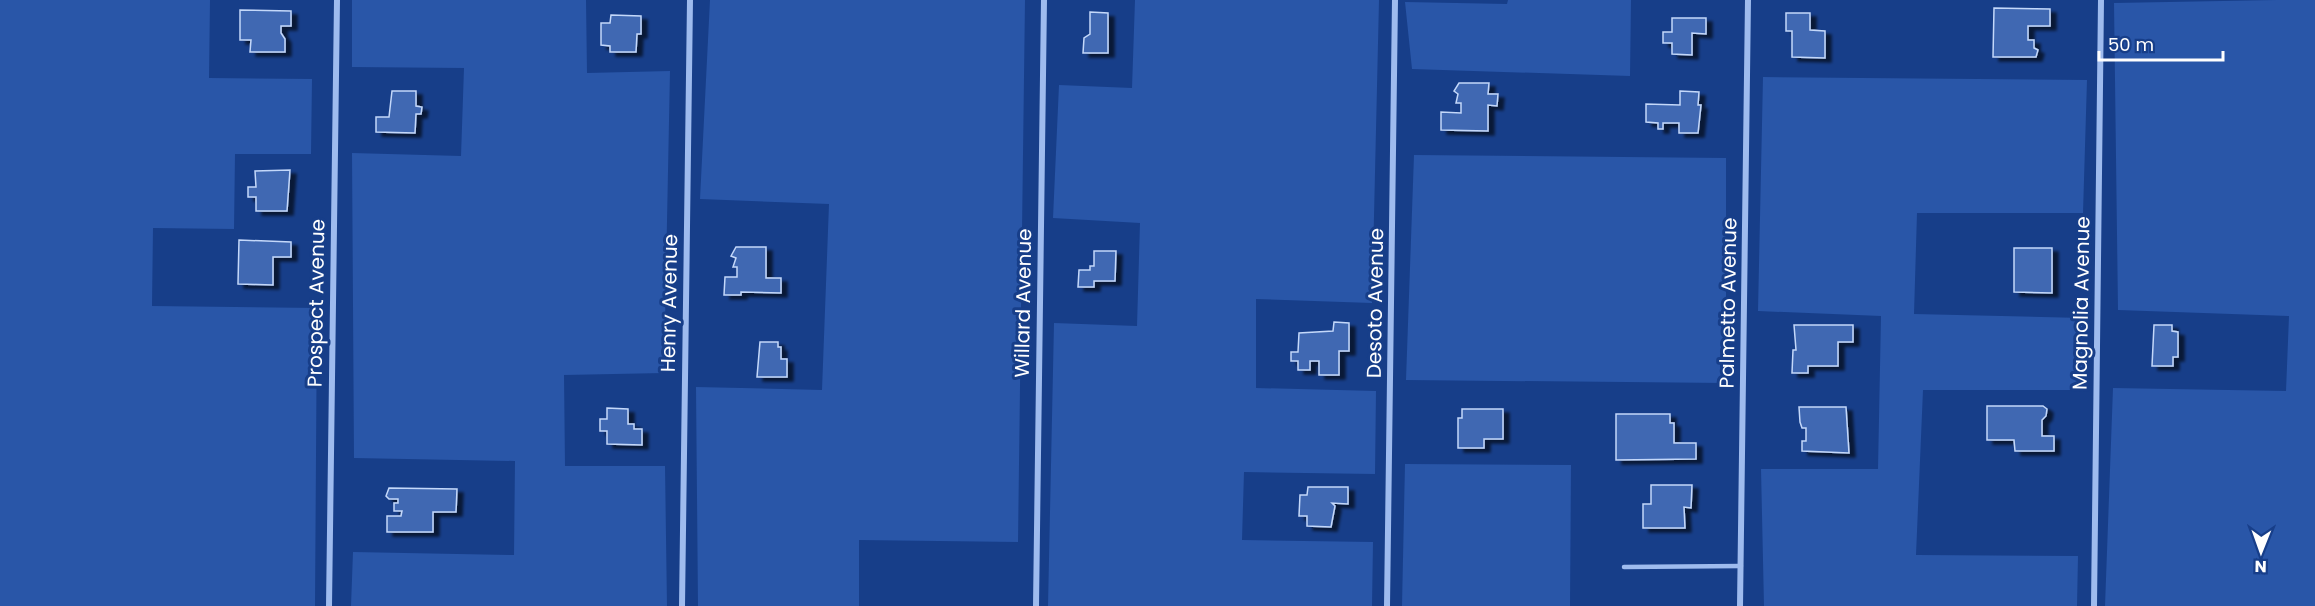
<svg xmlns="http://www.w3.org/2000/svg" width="2315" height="606" font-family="Poppins,sans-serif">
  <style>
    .green { fill: #2956a8 }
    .building { fill: #3f68b2; stroke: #c4d8fa; stroke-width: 1.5; filter: url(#shadow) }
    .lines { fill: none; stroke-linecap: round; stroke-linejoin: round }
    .service { stroke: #9ebbee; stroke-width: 4.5 }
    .minor { stroke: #9ebbee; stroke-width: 6 }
    .labels { text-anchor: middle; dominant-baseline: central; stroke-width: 6; stroke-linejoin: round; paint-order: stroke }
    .street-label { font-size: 20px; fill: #fff; stroke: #173e89 }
  </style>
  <defs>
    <filter id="shadow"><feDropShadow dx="6" dy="4" stdDeviation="1.5" flood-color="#0009"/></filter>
  </defs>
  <rect width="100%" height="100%" fill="#173e89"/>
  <g class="green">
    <path d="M 0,0 L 210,0 L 209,78 L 312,79 L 311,154 L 235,154 L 234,229 L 153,228 L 152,306 L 317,308 L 315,606 L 0,606 Z"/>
    <path d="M 352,0 L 586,0 L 587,73 L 670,71 L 664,373 L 564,375 L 565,466 L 665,466 L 667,606 L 351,606 L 353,552 L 514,555 L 515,461 L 354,458 L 352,153 L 461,156 L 464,68 L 352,67 Z"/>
    <path d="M 710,0 L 1025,0 L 1018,542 L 859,540 L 859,606 L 698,606 L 696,387 L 822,390 L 829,204 L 700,199 Z"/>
    <path d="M 1135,0 L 1379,0 L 1372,303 L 1256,299 L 1256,388 L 1376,391 L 1375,474 L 1244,472 L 1242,540 L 1373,542 L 1372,606 L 1048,606 L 1054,323 L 1137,326 L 1140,223 L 1053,218 L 1059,85 L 1132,88 Z"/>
    <path d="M 1508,0 L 1631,0 L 1630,76 L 1412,69 L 1405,2 L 1507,4 Z"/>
    <path d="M 2276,0 L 2315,0 L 2315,606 L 2105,606 L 2113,388 L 2286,391 L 2289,316 L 2118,310 L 2114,3 Z"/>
    <path d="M 1763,77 L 2087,80 L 2083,213 L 1917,213 L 1914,314 L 2082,318 L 2083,390 L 1923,390 L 1916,555 L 2078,556 L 2077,606 L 1764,606 L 1761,469 L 1878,469 L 1881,316 L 1758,311 Z"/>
    <path d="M 1414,155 L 1726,158 L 1726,383 L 1406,380 Z"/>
    <path d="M 1405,464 L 1571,465 L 1570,606 L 1402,606 Z"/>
  </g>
  <g class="building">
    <path d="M 1994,8 L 2050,9 L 2050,26 L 2028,26 L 2028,40 L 2034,40 L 2034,48 L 2038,50 L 2036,57 L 1993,57 Z"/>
    <path d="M 240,10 L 291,11 L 291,26 L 281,26 L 281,33 L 285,39 L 285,52 L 250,52 L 251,40 L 240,40 Z"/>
    <path d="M 1090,12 L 1108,13 L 1108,53 L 1083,53 L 1084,38 L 1090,34 Z"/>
    <path d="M 1786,13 L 1810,13 L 1810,30 L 1825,31 L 1825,58 L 1792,57 L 1792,31 L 1786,31 Z"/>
    <path d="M 611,15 L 641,16 L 641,34 L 637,34 L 636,52 L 610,52 L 610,46 L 601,45 L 601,23 L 610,23 Z"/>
    <path d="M 1672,18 L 1706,18 L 1706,34 L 1692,33 L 1692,55 L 1672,54 L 1672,43 L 1663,43 L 1663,32 L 1672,32 Z"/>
    <path d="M 1459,83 L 1489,83 L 1488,94 L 1498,94 L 1497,106 L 1488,105 L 1488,131 L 1441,130 L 1441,112 L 1461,113 L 1461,103 L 1456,103 L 1458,94 L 1454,91 Z"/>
    <path d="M 392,91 L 416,91 L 416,106 L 422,107 L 421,114 L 416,114 L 415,133 L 376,132 L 376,117 L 389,117 Z"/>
    <path d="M 1680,91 L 1699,92 L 1698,105 L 1701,105 L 1698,133 L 1679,133 L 1679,123 L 1663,123 L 1663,129 L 1658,129 L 1658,123 L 1646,122 L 1646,104 L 1680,105 Z"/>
    <path d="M 290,170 L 287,211 L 256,211 L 256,197 L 248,197 L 248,187 L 256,187 L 255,171 Z"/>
    <path d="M 239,240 L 291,242 L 291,257 L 273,257 L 273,285 L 238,284 Z"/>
    <path d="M 736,247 L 766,247 L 766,278 L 781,278 L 781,293 L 741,292 L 741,295 L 724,295 L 725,277 L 737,277 L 737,267 L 733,267 L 736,258 L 731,256 Z"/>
    <path d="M 2014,248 L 2052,248 L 2052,293 L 2014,292 Z"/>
    <path d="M 1094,251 L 1116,251 L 1115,281 L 1094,281 L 1094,287 L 1078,287 L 1079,270 L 1090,270 L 1090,266 L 1094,266 Z"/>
    <path d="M 1334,322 L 1349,323 L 1349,351 L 1339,351 L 1339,375 L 1319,375 L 1319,361 L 1310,361 L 1310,370 L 1298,370 L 1298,361 L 1291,361 L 1291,352 L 1298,352 L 1299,333 L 1333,331 Z"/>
    <path d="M 1794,325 L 1853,325 L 1853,342 L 1838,342 L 1838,366 L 1808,366 L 1808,373 L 1792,373 L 1793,350 L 1796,350 Z"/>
    <path d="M 2154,325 L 2172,325 L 2172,331 L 2178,332 L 2178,357 L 2173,357 L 2173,366 L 2152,366 Z"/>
    <path d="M 760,342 L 778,342 L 778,347 L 781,347 L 781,359 L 787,359 L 787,377 L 757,377 Z"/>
    <path d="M 1987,406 L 2043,406 L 2047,409 L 2046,416 L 2042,420 L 2042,436 L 2054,436 L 2054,451 L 2015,451 L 2014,440 L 1987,440 Z"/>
    <path d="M 1799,407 L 1846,407 L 1849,453 L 1802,451 L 1802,441 L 1806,441 L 1806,428 L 1802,428 L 1800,422 Z"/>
    <path d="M 607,408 L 628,409 L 628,424 L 634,424 L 634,429 L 642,429 L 642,445 L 607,444 L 607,431 L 600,431 L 600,419 L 607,419 Z"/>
    <path d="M 1462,409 L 1503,409 L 1503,439 L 1484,439 L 1484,448 L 1458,448 L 1458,418 L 1462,418 Z"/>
    <path d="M 1616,414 L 1670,414 L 1670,423 L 1674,423 L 1674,443 L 1696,443 L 1696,459 L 1616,460 Z"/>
    <path d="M 1651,485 L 1692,485 L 1691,508 L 1684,507 L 1685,528 L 1643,528 L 1643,504 L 1651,504 Z"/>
    <path d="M 1308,487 L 1348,487 L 1348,504 L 1332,503 L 1335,506 L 1331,527 L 1307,526 L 1307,516 L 1299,516 L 1300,495 L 1307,495 Z"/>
    <path d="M 389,488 L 457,489 L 456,512 L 433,512 L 433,532 L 387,532 L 387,516 L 401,516 L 402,511 L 394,511 L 394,503 L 398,503 L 398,499 L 389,499 L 386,496 Z"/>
  </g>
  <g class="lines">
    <path class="service" d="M 1624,567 L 1741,566"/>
    <g class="minor">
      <path d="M 329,606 L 337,0"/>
      <path d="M 682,606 L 690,0"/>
      <path d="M 1036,606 L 1044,0"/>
      <path d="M 1387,606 L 1395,0"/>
      <path d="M 1740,606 L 1748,0"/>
      <path d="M 2094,606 L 2101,0"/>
    </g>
  </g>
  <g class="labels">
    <g class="street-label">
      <text transform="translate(316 303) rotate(-89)">Prospect Avenue</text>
      <text transform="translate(669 303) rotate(-89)">Henry Avenue</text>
      <text transform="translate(1023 303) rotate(-89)">Willard Avenue</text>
      <text transform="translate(1375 303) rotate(-89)">Desoto Avenue</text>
      <text transform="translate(1728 303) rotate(-89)">Palmetto Avenue</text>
      <text transform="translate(2081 303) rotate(-89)">Magnolia Avenue</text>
    </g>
  </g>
  <g transform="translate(2261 552) rotate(181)" stroke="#173e89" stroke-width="4.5" paint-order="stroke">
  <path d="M0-4.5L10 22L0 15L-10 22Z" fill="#ffffff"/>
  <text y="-9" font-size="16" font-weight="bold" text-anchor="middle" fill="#ffffff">N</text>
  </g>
  <path d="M2099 51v9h124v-9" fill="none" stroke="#ffffff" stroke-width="3"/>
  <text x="2108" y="51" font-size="18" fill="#ffffff" stroke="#173e89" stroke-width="4.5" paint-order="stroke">50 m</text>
</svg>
